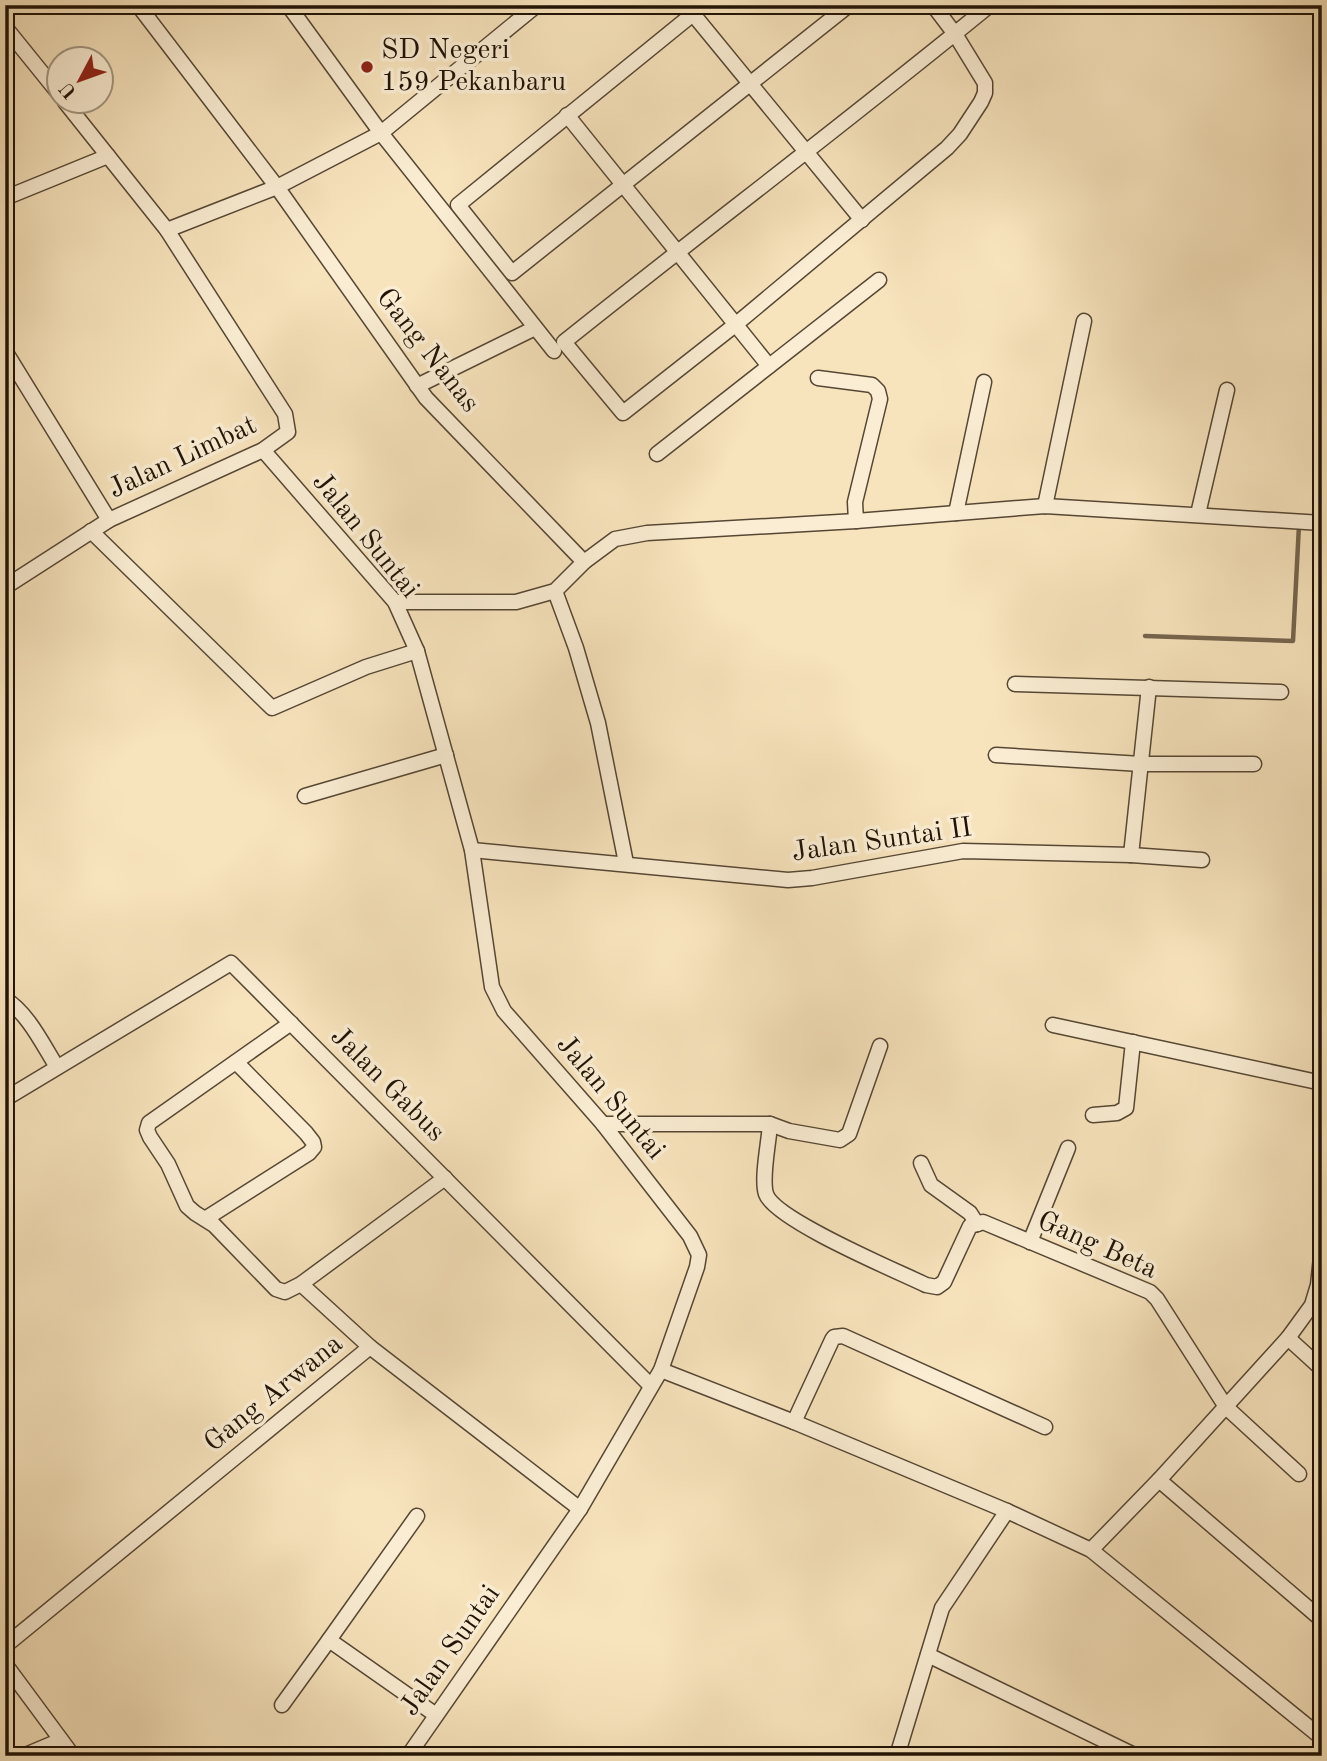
<svg xmlns="http://www.w3.org/2000/svg" width="1327" height="1761" font-family="'Old Standard TT',serif">
  <style>
    .lines { fill: none; stroke-linecap: round; stroke-linejoin: round }
    .stream { stroke: #75654e; stroke-width: 4.5 }
    .street-casing { stroke: #564734; stroke-width: 17 }
    .street { stroke: #faedd3; stroke-width: 14 }
    .poi-dot { fill: #8f2418; stroke: #faedd3; stroke-width: 2.5 }
    .labels { text-anchor: middle; dominant-baseline: central; stroke-width: 7; stroke-linejoin: round; paint-order: stroke }
    .poi-label { font-size: 28px; fill: #201306; stroke: #faedd3; text-anchor: start }
    .street-label { font-size: 28px; fill: #201306; stroke: #faedd3 }
  </style>
  <rect width="100%" height="100%" fill="#f7e3bc"/>
  <filter id="stains"><feTurbulence type="fractalNoise" baseFrequency=".00286" numOctaves="4"/><feColorMatrix values="0 0 0 0 .2 0 0 0 0 .09 0 0 0 0 .02 0 0 0 .5 -.17"/></filter>
  <radialGradient id="worn" r=".72"><stop offset=".6" stop-color="#630" stop-opacity="0"/><stop offset="1" stop-color="#630" stop-opacity=".3"/></radialGradient>
  <g class="lines">
    <path class="stream" d="M 1145,636 L 1293,641 L 1299,525"/>
    <defs>
      <g id="street">
        <path d="M 138,5 L 277,187 L 426,398 L 584,562"/>
        <path d="M 288,5 L 381,133 L 554,351"/>
        <path d="M 704,5 L 458,205 L 512,273 L 849,5"/>
        <path d="M 933,5 L 955,34 L 985,83 L 985,93 L 981,102 L 960,134 L 947,148 L 735,325 L 623,413 L 564,342 C 705,229 850,120 990,5"/>
        <path d="M 693,14 L 862,220"/>
        <path d="M 5,27 L 60,95"/>
        <path d="M 567,115 L 769,366"/>
        <path d="M 5,198 L 108,156"/>
        <path d="M 167,230 L 277,187 L 381,133 L 537,5"/>
        <path d="M 5,351 L 109,520"/>
        <path d="M 818,378 L 872,385 L 878,391 L 880,399 L 855,502 L 856,521"/>
        <path d="M 417,386 L 535,328"/>
        <path d="M 263,450 L 395,602 L 417,651 L 472,850 L 492,987 L 504,1011 L 603,1124 L 690,1236 L 699,1255 L 697,1267 L 661,1370 L 580,1509 L 408,1756"/>
        <path d="M 657,454 L 879,280"/>
        <path d="M 1045,506 L 1084,321"/>
        <path d="M 956,513 L 984,382"/>
        <path d="M 1198,514 L 1227,390"/>
        <path d="M 91,531 L 272,708 L 366,667 L 417,651"/>
        <path d="M 5,587 L 109,520 L 263,450 L 288,432 L 285,414 L 167,230 L 65,102"/>
        <path d="M 555,591 L 576,648 L 598,723 L 626,863"/>
        <path d="M 395,602 L 516,602 L 555,591 L 584,562 L 615,539 L 647,533 L 856,521 L 1045,506 L 1322,523"/>
        <path d="M 1015,684 L 1281,692"/>
        <path d="M 996,755 L 1141,764 L 1254,764"/>
        <path d="M 305,796 L 446,755"/>
        <path d="M 472,850 L 788,880 L 812,878 L 963,851 L 1131,855 L 1149,687"/>
        <path d="M 1131,855 L 1202,860"/>
        <path d="M 5,999 C 28,1013 43,1045 57,1067"/>
        <path d="M 291,1023 L 149,1123 L 147,1130 L 150,1137 L 168,1164 L 187,1206 L 195,1213 L 214,1225 L 276,1289 L 285,1292 L 301,1284 L 445,1178"/>
        <path d="M 1053,1025 L 1322,1083"/>
        <path d="M 5,1099 L 231,963 L 651,1386"/>
        <path d="M 1093,1115 L 1117,1113 L 1126,1108 L 1133,1042"/>
        <path d="M 603,1124 L 770,1124 L 789,1131 L 840,1140 L 849,1134 L 880,1046"/>
        <path d="M 770,1124 C 769,1142 761,1178 766,1194 C 775,1220 897,1271 926,1285 L 937,1287 L 944,1282 L 970,1226 L 977,1224"/>
        <path d="M 921,1163 L 931,1185 L 970,1213 L 977,1224"/>
        <path d="M 205,1219 L 309,1153 L 314,1147 L 313,1142 L 306,1133 L 236,1062"/>
        <path d="M 977,1224 L 983,1222 L 1150,1292 L 1157,1299 L 1226,1407 L 1299,1474"/>
        <path d="M 1030,1242 L 1068,1148"/>
        <path d="M 301,1284 L 370,1347"/>
        <path d="M 1288,1338 L 1322,1369"/>
        <path d="M 661,1370 L 794,1422 L 1007,1511 L 1091,1550 L 1322,1738"/>
        <path d="M 794,1422 L 832,1340 L 834,1337 L 843,1336 L 1045,1427"/>
        <path d="M 1159,1480 L 1322,1620"/>
        <path d="M 417,1516 L 329,1640 L 436,1715"/>
        <path d="M 1091,1550 L 1159,1480 L 1288,1338 L 1312,1305 L 1318,1285 L 1322,1248"/>
        <path d="M 5,1646 L 370,1347 L 580,1509"/>
        <path d="M 928,1655 L 1134,1755"/>
        <path d="M 5,1664 L 73,1756"/>
        <path d="M 282,1705 L 329,1640"/>
        <path d="M 23,1756 L 61,1740"/>
        <path d="M 897,1756 L 942,1608 L 1007,1511"/>
      </g>
    </defs>
    <use href="#street" class="street-casing"/>
    <use href="#street" class="street"/>
  </g>
  <circle class="poi-dot" cx="367" cy="67" r="7"/>
  <g class="labels">
    <g class="poi-label">
      <text x="381" y="51">SD Negeri<tspan x="381" dy="32">159 Pekanbaru</tspan></text>
    </g>
    <g class="street-label">
      <text transform="translate(427 351) rotate(52)">Gang Nanas</text>
      <text transform="translate(183 458) rotate(-25)">Jalan Limbat</text>
      <text transform="translate(365 536) rotate(51)">Jalan Suntai</text>
      <text transform="translate(882 841) rotate(-8)">Jalan Suntai II</text>
      <text transform="translate(387 1085) rotate(45)">Jalan Gabus</text>
      <text transform="translate(610 1098) rotate(50)">Jalan Suntai</text>
      <text transform="translate(1097 1246) rotate(24)">Gang Beta</text>
      <text transform="translate(274 1394) rotate(-39)">Gang Arwana</text>
      <text transform="translate(451 1651) rotate(-55)">Jalan Suntai</text>
    </g>
  </g>
  <rect width="1327" height="1761" fill="none" stroke="#f7e3bc" stroke-width="28"/>
  <rect x="7" y="7" width="1313" height="1747" fill="none" stroke="#201306" stroke-width="3.5"/>
  <rect x="14" y="14" width="1299" height="1733" fill="none" stroke="#201306" stroke-width="2"/>
  <g transform="translate(80 80) rotate(229)"><circle r="33" fill="#faedd3" stroke="#a39681" stroke-width="2"/>
  <path d="M0-5L12 26L0 18L-12 26Z" fill="#8f2418"/>
  <text y="-10" font-size="19" font-weight="bold" text-anchor="middle" fill="#201306">U</text>
  </g>
  <rect width="100%" height="100%" filter="url(#stains)"/>
  <rect width="100%" height="100%" fill="url(#worn)"/>
</svg>
